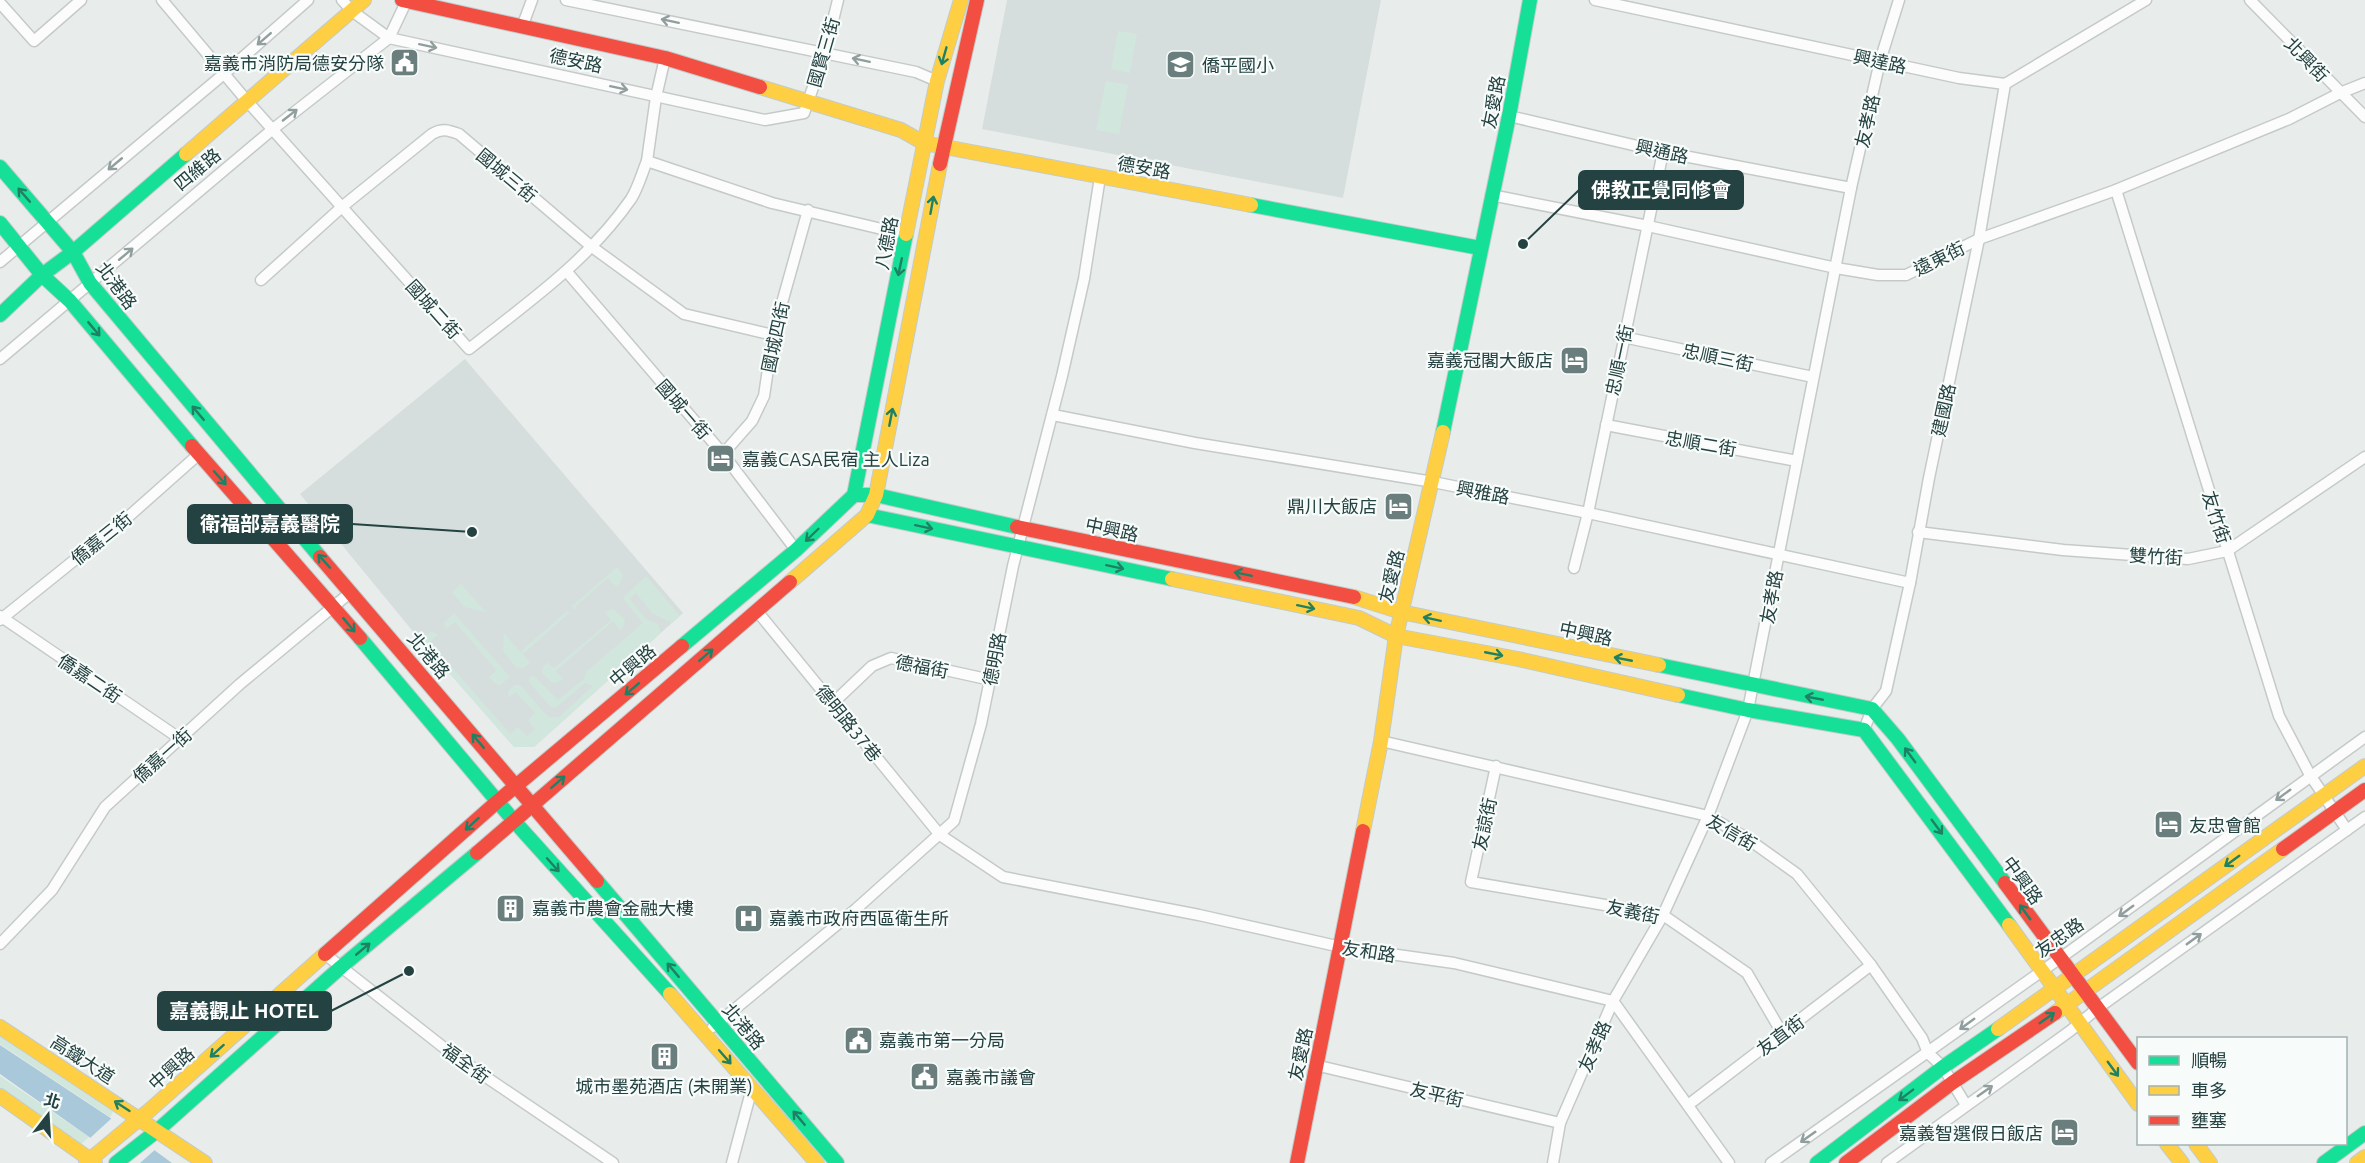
<svg xmlns="http://www.w3.org/2000/svg" width="2365" height="1163" font-family="Ubuntu,'Noto Sans TC',sans-serif">
  <style>
    .built { fill: #d6dedd }
    .green { fill: #d1e6dd }
    .water { fill: #a9c9db }
    .pier { fill: #e8edec }
    .lines { fill: none; stroke-linecap: round; stroke-linejoin: round }
    .street-casing { stroke: #c5cac9; stroke-width: 13 }
    .fast-casing { stroke: #c3cbca; stroke-width: 16 }
    .slow-casing { stroke: #c3cbca; stroke-width: 16 }
    .jam-casing { stroke: #c3cbca; stroke-width: 16 }
    .street { stroke: #fcfcfc; stroke-width: 10 }
    .fast { stroke: #16e098; stroke-width: 14 }
    .slow { stroke: #ffcf43; stroke-width: 14 }
    .jam { stroke: #f24e42; stroke-width: 14 }
    .oneway { stroke: #909f9e }
    .oneway2 { stroke: #1e8164 }
    .labels { text-anchor: middle; dominant-baseline: central; stroke-width: 4.5; stroke-linejoin: round; paint-order: stroke }
    .street-label { font-size: 18px; fill: #244241; stroke: #f7fbfa }
    .poi-label { font-size: 18px; fill: #244241; stroke: #f7fbfa; text-anchor: start }
    .leader { fill: none; stroke: #244241; stroke-width: 2 }
    .callout-dot { fill: #244241; stroke: #f7fbfa; stroke-width: 2 }
    .callout { fill: #244241; stroke: #244241; stroke-width: 2 }
    .callout-label { font-size: 20px; text-anchor: middle; font-weight: bold; fill: #fff }
  </style>
  <rect width="100%" height="100%" fill="#e8edec"/>
  <g class="built">
    <path d="M 1007,0 L 1381,0 L 1343,198 L 982,129 Z"/>
    <path d="M 465,359 L 683,613 L 534,747 L 514,747 L 415,634 L 300,494 Z"/>
  </g>
  <g class="green">
    <path d="M 1118,31 L 1137,34 L 1130,73 L 1111,69 Z"/>
    <path d="M 1106,81 L 1128,85 L 1119,134 L 1096,130 Z"/>
    <path d="M 617,567 L 623,575 L 621,582 L 616,587 L 608,578 L 575,607 L 576,611 L 572,606 Z"/>
    <path d="M 646,576 L 680,616 L 672,623 L 652,613 L 636,593 L 629,599 L 646,619 L 658,624 L 661,633 L 534,747 L 514,747 L 420,639 L 432,631 L 438,635 L 430,642 L 510,734 L 518,727 L 527,736 L 535,729 L 528,720 L 535,713 L 516,692 L 508,698 L 509,690 L 515,685 L 520,685 L 548,717 L 559,717 L 593,686 L 585,683 L 555,708 L 550,706 L 529,682 L 529,678 L 531,676 L 535,677 L 558,700 L 584,679 L 586,672 L 643,623 L 623,598 Z"/>
    <path d="M 461,584 L 486,612 L 464,607 L 452,592 Z"/>
    <path d="M 613,609 L 625,619 L 624,626 L 620,630 L 613,621 L 556,671 L 563,679 L 556,683 L 551,682 L 542,673 L 543,667 L 547,662 L 554,668 L 611,620 L 605,612 Z"/>
    <path d="M 567,611 L 571,615 L 568,614 L 523,654 L 530,663 L 523,668 L 516,667 L 503,651 L 504,633 L 520,652 Z"/>
    <path d="M 454,613 L 510,677 L 499,686 L 489,678 L 496,670 L 455,622 L 446,629 L 444,623 Z"/>
    <path d="M 0,1036 L 113,1112 L 110,1117 L 0,1044 Z"/>
    <path d="M 0,1076 L 89,1137 L 80,1145 L 0,1092 Z"/>
  </g>
  <path class="water" d="M 0,1045 L 109,1117 L 172,1163 L 126,1163 L 0,1074 Z"/>
  <path class="pier" d="M 113,1117 L 157,1148 L 140,1163 L 121,1163 L 89,1139 Z"/>
  <g class="lines">
    <defs>
      <g id="street">
        <path d="M 162,0 L 247,101 L 469,349 C 527,303 588,261 631,199 C 638,188 642,173 647,161 L 772,203 L 907,235"/>
        <path d="M 342,0 L 352,11 L 389,38 L 765,120 L 804,113 L 825,53 L 838,0"/>
        <path d="M 566,0 L 916,72 L 937,81"/>
        <path d="M 1595,0 L 1959,78 L 2005,84 L 2146,0"/>
        <path d="M 2250,0 L 2365,117"/>
        <path d="M 0,3 L 34,41 L 81,0"/>
        <path d="M 522,27 L 532,0"/>
        <path d="M 1509,116 L 1663,152 L 1851,188"/>
        <path d="M 647,161 L 656,97 L 665,58"/>
        <path d="M 2116,190 L 2279,716 L 2310,775 L 2347,830"/>
        <path d="M 1491,195 L 1648,226 L 1836,268 L 1878,275 L 1906,275 L 1979,239 L 2116,190 L 2289,119 L 2340,93 L 2365,83"/>
        <path d="M 0,262 L 225,73 L 308,0"/>
        <path d="M 567,272 L 723,454 L 796,550"/>
        <path d="M 261,280 L 343,206 L 432,134 C 442,128 448,130 459,134 L 592,247 L 684,314 L 773,335"/>
        <path d="M 1623,337 L 1813,377"/>
        <path d="M 0,359 L 273,129 L 389,38 L 407,0"/>
        <path d="M 1053,415 L 1195,443 L 1433,482 L 1588,513 L 1910,583"/>
        <path d="M 1606,425 L 1797,461"/>
        <path d="M 723,454 L 752,421 L 764,396 L 773,335 L 808,210"/>
        <path d="M 1918,532 L 2063,550 L 2188,559 L 2227,551 L 2365,457"/>
        <path d="M 1574,568 L 1588,513 L 1663,152"/>
        <path d="M 757,611 L 940,835 L 1003,877 L 1199,915 L 1341,947 L 1454,963 L 1613,1001 L 1729,1163"/>
        <path d="M 0,616 L 179,738"/>
        <path d="M 0,620 L 128,517 L 199,454"/>
        <path d="M 833,703 L 872,666 L 891,658 L 991,680"/>
        <path d="M 1864,730 L 1872,709 L 1886,691 L 1910,583 L 1929,478 L 1979,239 L 2005,84"/>
        <path d="M 1381,741 L 1708,816 L 1748,839 L 1797,874 L 1871,965 L 1922,1038 L 1928,1053 L 1943,1067 L 1966,1105"/>
        <path d="M 1496,766 L 1471,882 L 1663,915 L 1747,973 L 1782,1033"/>
        <path d="M 0,944 L 52,890 L 105,807 L 240,684 L 351,592"/>
        <path d="M 326,955 L 452,1054 L 613,1163"/>
        <path d="M 713,1027 L 856,909 L 954,821 L 981,724 L 1013,566 L 1062,376 L 1084,279 L 1100,177"/>
        <path d="M 1315,1065 L 1560,1123"/>
        <path d="M 1688,1105 L 1871,965"/>
        <path d="M 732,1163 L 752,1088"/>
        <path d="M 1553,1163 L 1560,1123 L 1613,1001 L 1663,915 L 1708,816 L 1748,710 L 1851,188 L 1880,61 L 1899,0"/>
        <path d="M 1771,1163 L 2073,949 L 2365,737"/>
        <path d="M 1887,1163 L 2070,1031 L 2098,1008 L 2365,817"/>
      </g>
      <g id="fast">
        <path d="M 0,167 L 73,252 L 90,283 L 320,557"/>
        <path d="M 1251,205 L 1480,248"/>
        <path d="M 0,223 L 42,275 L 70,301 L 192,446"/>
        <path d="M 0,315 L 42,275 L 73,252 L 186,154"/>
        <path d="M 1443,432 L 1509,116 L 1530,0"/>
        <path d="M 854,495 L 906,234"/>
        <path d="M 867,515 L 1172,579"/>
        <path d="M 360,638 L 514,821 L 670,994"/>
        <path d="M 682,646 L 796,550 L 854,495 L 876,495 L 1017,527"/>
        <path d="M 1659,665 L 1872,709 L 1898,739 L 2005,883"/>
        <path d="M 1678,695 L 1748,710 L 1864,730 L 2009,925"/>
        <path d="M 597,881 L 837,1163"/>
        <path d="M 116,1163 L 158,1130 L 341,967 L 477,853"/>
        <path d="M 1817,1163 L 1943,1067 L 1998,1029"/>
        <path d="M 2324,1163 L 2365,1133"/>
      </g>
      <g id="slow">
        <path d="M 760,87 L 901,130 L 924,143 L 1251,205"/>
        <path d="M 186,154 L 364,0"/>
        <path d="M 906,234 L 937,81 L 961,0"/>
        <path d="M 1172,579 L 1359,618 L 1396,636 L 1518,659 L 1678,695"/>
        <path d="M 790,582 L 867,515 L 876,495 L 940,164"/>
        <path d="M 1354,597 L 1401,612 L 1659,665"/>
        <path d="M 1363,831 L 1381,741 L 1396,636 L 1443,432"/>
        <path d="M 2009,925 L 2138,1104"/>
        <path d="M 670,994 L 817,1163"/>
        <path d="M 2055,1013 L 2283,849"/>
        <path d="M 0,1027 L 205,1163"/>
        <path d="M 1998,1029 L 2365,766"/>
        <path d="M 0,1096 L 95,1163"/>
        <path d="M 2167,1144 L 2182,1163"/>
        <path d="M 2196,1144 L 2210,1163"/>
        <path d="M 86,1163 L 151,1109 L 325,954"/>
        <path d="M 2357,1163 L 2365,1157"/>
      </g>
      <g id="jam">
        <path d="M 402,0 L 665,58 L 760,87"/>
        <path d="M 940,164 L 977,0"/>
        <path d="M 192,446 L 360,638"/>
        <path d="M 1017,527 L 1354,597"/>
        <path d="M 320,557 L 597,881"/>
        <path d="M 2283,849 L 2365,790"/>
        <path d="M 477,853 L 790,582"/>
        <path d="M 2005,883 L 2138,1063"/>
        <path d="M 325,954 L 498,801 L 682,646"/>
        <path d="M 1297,1163 L 1363,831"/>
        <path d="M 1846,1163 L 1952,1083 L 2055,1013"/>
      </g>
    </defs>
    <use href="#street" class="street-casing"/>
    <use href="#fast" class="fast-casing"/>
    <use href="#slow" class="slow-casing"/>
    <use href="#jam" class="jam-casing"/>
    <use href="#street" class="street"/>
    <use href="#fast" class="fast"/>
    <use href="#slow" class="slow"/>
    <use href="#jam" class="jam"/>
  </g>
  <defs><path id="oneway-shaft" d="M-6 0H5M1.5-3L5.5 0L1.5 3" fill="none" stroke-width="1.6" stroke-linecap="round" stroke-linejoin="round" transform="scale(1.5)"/></defs>
  <g class="oneway">
    <use href="#oneway-shaft" transform="translate(670 21) rotate(-168)"/>
    <use href="#oneway-shaft" transform="translate(264 39) rotate(139)"/>
    <use href="#oneway-shaft" transform="translate(428 46) rotate(12)"/>
    <use href="#oneway-shaft" transform="translate(861 60) rotate(-168)"/>
    <use href="#oneway-shaft" transform="translate(619 88) rotate(12)"/>
    <use href="#oneway-shaft" transform="translate(290 115) rotate(-38)"/>
    <use href="#oneway-shaft" transform="translate(115 164) rotate(140)"/>
    <use href="#oneway-shaft" transform="translate(126 254) rotate(-40)"/>
    <use href="#oneway-shaft" transform="translate(2283 795) rotate(144)"/>
    <use href="#oneway-shaft" transform="translate(2126 911) rotate(144)"/>
    <use href="#oneway-shaft" transform="translate(2194 939) rotate(-36)"/>
    <use href="#oneway-shaft" transform="translate(1967 1024) rotate(144)"/>
    <use href="#oneway-shaft" transform="translate(1985 1091) rotate(-35)"/>
    <use href="#oneway-shaft" transform="translate(1808 1137) rotate(145)"/>
  </g>
  <g class="oneway2">
    <use href="#oneway-shaft" transform="translate(944 56) rotate(106)"/>
    <use href="#oneway-shaft" transform="translate(24 195) rotate(-131)"/>
    <use href="#oneway-shaft" transform="translate(932 205) rotate(-80)"/>
    <use href="#oneway-shaft" transform="translate(900 267) rotate(102)"/>
    <use href="#oneway-shaft" transform="translate(94 329) rotate(50)"/>
    <use href="#oneway-shaft" transform="translate(198 413) rotate(-130)"/>
    <use href="#oneway-shaft" transform="translate(891 417) rotate(-79)"/>
    <use href="#oneway-shaft" transform="translate(220 478) rotate(48)"/>
    <use href="#oneway-shaft" transform="translate(924 527) rotate(12)"/>
    <use href="#oneway-shaft" transform="translate(812 535) rotate(136)"/>
    <use href="#oneway-shaft" transform="translate(324 561) rotate(-132)"/>
    <use href="#oneway-shaft" transform="translate(1115 567) rotate(12)"/>
    <use href="#oneway-shaft" transform="translate(1243 574) rotate(-168)"/>
    <use href="#oneway-shaft" transform="translate(1306 607) rotate(12)"/>
    <use href="#oneway-shaft" transform="translate(1432 619) rotate(-168)"/>
    <use href="#oneway-shaft" transform="translate(349 625) rotate(50)"/>
    <use href="#oneway-shaft" transform="translate(1494 654) rotate(11)"/>
    <use href="#oneway-shaft" transform="translate(706 655) rotate(-41)"/>
    <use href="#oneway-shaft" transform="translate(1623 659) rotate(-169)"/>
    <use href="#oneway-shaft" transform="translate(632 689) rotate(140)"/>
    <use href="#oneway-shaft" transform="translate(1814 698) rotate(-169)"/>
    <use href="#oneway-shaft" transform="translate(478 741) rotate(-130)"/>
    <use href="#oneway-shaft" transform="translate(1910 755) rotate(-126)"/>
    <use href="#oneway-shaft" transform="translate(558 782) rotate(-41)"/>
    <use href="#oneway-shaft" transform="translate(472 824) rotate(138)"/>
    <use href="#oneway-shaft" transform="translate(1937 827) rotate(54)"/>
    <use href="#oneway-shaft" transform="translate(2232 861) rotate(144)"/>
    <use href="#oneway-shaft" transform="translate(553 865) rotate(48)"/>
    <use href="#oneway-shaft" transform="translate(2025 912) rotate(-126)"/>
    <use href="#oneway-shaft" transform="translate(363 949) rotate(-40)"/>
    <use href="#oneway-shaft" transform="translate(673 970) rotate(-130)"/>
    <use href="#oneway-shaft" transform="translate(2047 1018) rotate(-35)"/>
    <use href="#oneway-shaft" transform="translate(217 1051) rotate(138)"/>
    <use href="#oneway-shaft" transform="translate(725 1057) rotate(49)"/>
    <use href="#oneway-shaft" transform="translate(2113 1069) rotate(54)"/>
    <use href="#oneway-shaft" transform="translate(1906 1095) rotate(143)"/>
    <use href="#oneway-shaft" transform="translate(122 1106) rotate(-147)"/>
    <use href="#oneway-shaft" transform="translate(799 1118) rotate(-130)"/>
  </g>
  <defs>
    <symbol id="civic-square" viewBox="-11 -11 22 22"><rect x="-9" y="-9" width="18" height="18" rx="4" fill="#697e7d" stroke="#f7fbfa"/><path d="M-.6-6.5H3V-4.5H.6V-3L4-1V1h2V6H-6V1h2V-1L-.6-3ZM-1.2 2.5V6h2.4V2.5Z" fill="#fff"/></symbol>
    <symbol id="school-square" viewBox="-11 -11 22 22"><rect x="-9" y="-9" width="18" height="18" rx="4" fill="#697e7d" stroke="#f7fbfa"/><path d="M0-5L7-2L0 1L-7-2ZM-4 1L0 2.5L4 1V4Q0 6-4 4Z" fill="#fff"/></symbol>
    <symbol id="hotel-square" viewBox="-11 -11 22 22"><rect x="-9" y="-9" width="18" height="18" rx="4" fill="#697e7d" stroke="#f7fbfa"/><path d="M-6-4.5h1.5V1H6V5H4.5V3h-9V5H-6ZM-4 0a1.8 1.8 0 1 1 3.6 0ZM.5 0V-2.5h3Q6-2.5 6 0Z" fill="#fff"/></symbol>
    <symbol id="building-square" viewBox="-11 -11 22 22"><rect x="-9" y="-9" width="18" height="18" rx="4" fill="#697e7d" stroke="#f7fbfa"/><path d="M-4-6H4V6H1V3H-1V6H-4ZM-2.5-4.3h1.7v1.8h-1.7ZM.8-4.3h1.7v1.8H.8ZM-2.5-1h1.7V.8h-1.7ZM.8-1h1.7V.8H.8Z" fill="#fff"/></symbol>
    <symbol id="hospital-square" viewBox="-11 -11 22 22"><rect x="-9" y="-9" width="18" height="18" rx="4" fill="#697e7d" stroke="#f7fbfa"/><path d="M-5-5h3v3.5h4V-5h3V5h-3V1.5h-4V5h-3Z" fill="#fff"/></symbol>
  </defs>
  <g fill-rule="evenodd">
    <use href="#civic-square" x="388" y="46" width="33" height="33"/>
    <use href="#school-square" x="1164" y="48" width="33" height="33"/>
    <use href="#hotel-square" x="1558" y="344" width="33" height="33"/>
    <use href="#hotel-square" x="704" y="442" width="33" height="33"/>
    <use href="#hotel-square" x="1382" y="490" width="33" height="33"/>
    <use href="#hotel-square" x="2152" y="808" width="33" height="33"/>
    <use href="#building-square" x="494" y="892" width="33" height="33"/>
    <use href="#hospital-square" x="732" y="902" width="33" height="33"/>
    <use href="#civic-square" x="842" y="1024" width="33" height="33"/>
    <use href="#building-square" x="648" y="1040" width="33" height="33"/>
    <use href="#civic-square" x="908" y="1060" width="33" height="33"/>
    <use href="#hotel-square" x="2048" y="1116" width="33" height="33"/>
  </g>
  <g class="labels">
    <g class="street-label">
      <text transform="translate(823 52) rotate(-74)">國賢三街</text>
      <text transform="translate(2307 59) rotate(46)">北興街</text>
      <text transform="translate(576 60) rotate(12)">德安路</text>
      <text transform="translate(1880 61) rotate(12)">興達路</text>
      <text transform="translate(1493 102) rotate(-79)">友愛路</text>
      <text transform="translate(1867 121) rotate(-77)">友孝路</text>
      <text transform="translate(1662 151) rotate(12)">興通路</text>
      <text transform="translate(1144 167) rotate(10)">德安路</text>
      <text transform="translate(197 169) rotate(-40)">四維路</text>
      <text transform="translate(507 175) rotate(40)">國城三街</text>
      <text transform="translate(886 243) rotate(-79)">八德路</text>
      <text transform="translate(1939 258) rotate(-26)">遠東街</text>
      <text transform="translate(117 285) rotate(53)">北港路</text>
      <text transform="translate(434 309) rotate(48)">國城二街</text>
      <text transform="translate(775 337) rotate(-78)">國城四街</text>
      <text transform="translate(1718 357) rotate(12)">忠順三街</text>
      <text transform="translate(1619 360) rotate(-78)">忠順一街</text>
      <text transform="translate(684 409) rotate(49)">國城一街</text>
      <text transform="translate(1943 410) rotate(-78)">建國路</text>
      <text transform="translate(1701 443) rotate(10)">忠順二街</text>
      <text transform="translate(1483 492) rotate(11)">興雅路</text>
      <text transform="translate(2217 517) rotate(72)">友竹街</text>
      <text transform="translate(1112 529) rotate(12)">中興路</text>
      <text transform="translate(101 538) rotate(-39)">僑嘉三街</text>
      <text transform="translate(2156 556) rotate(3)">雙竹街</text>
      <text transform="translate(1391 576) rotate(-76)">友愛路</text>
      <text transform="translate(1771 597) rotate(-80)">友孝路</text>
      <text transform="translate(1586 633) rotate(12)">中興路</text>
      <text transform="translate(429 655) rotate(50)">北港路</text>
      <text transform="translate(994 659) rotate(-79)">德明路</text>
      <text transform="translate(632 665) rotate(-40)">中興路</text>
      <text transform="translate(922 666) rotate(11)">德福街</text>
      <text transform="translate(90 678) rotate(34)">僑嘉二街</text>
      <text transform="translate(849 723) rotate(51)">德明路37巷</text>
      <text transform="translate(162 755) rotate(-42)">僑嘉一街</text>
      <text transform="translate(1484 824) rotate(-78)">友諒街</text>
      <text transform="translate(1732 832) rotate(30)">友信街</text>
      <text transform="translate(2023 880) rotate(54)">中興路</text>
      <text transform="translate(1633 911) rotate(12)">友義街</text>
      <text transform="translate(2059 937) rotate(-35)">友忠路</text>
      <text transform="translate(1369 951) rotate(9)">友和路</text>
      <text transform="translate(744 1026) rotate(50)">北港路</text>
      <text transform="translate(1780 1035) rotate(-37)">友直街</text>
      <text transform="translate(1594 1046) rotate(-66)">友孝路</text>
      <text transform="translate(1300 1054) rotate(-78)">友愛路</text>
      <text transform="translate(83 1059) rotate(33)">高鐵大道</text>
      <text transform="translate(466 1063) rotate(36)">福全街</text>
      <text transform="translate(171 1068) rotate(-42)">中興路</text>
      <text transform="translate(1437 1094) rotate(13)">友平街</text>
    </g>
    <g class="poi-label">
      <text x="384" y="63" text-anchor="end">嘉義市消防局德安分隊</text>
      <text x="1202" y="65">僑平國小</text>
      <text x="1553" y="360" text-anchor="end">嘉義冠閣大飯店</text>
      <text x="742" y="459">嘉義CASA民宿 主人Liza</text>
      <text x="1377" y="506" text-anchor="end">鼎川大飯店</text>
      <text x="2189" y="825">友忠會館</text>
      <text x="532" y="908">嘉義市農會金融大樓</text>
      <text x="769" y="918">嘉義市政府西區衛生所</text>
      <text x="879" y="1040">嘉義市第一分局</text>
      <text x="946" y="1077">嘉義市議會</text>
      <text x="664" y="1086" text-anchor="middle">城市墨苑酒店 (未開業)</text>
      <text x="2043" y="1133" text-anchor="end">嘉義智選假日飯店</text>
    </g>
  </g>
  <path class="leader" d="M1523 244L1579 190M472 532L352 524M409 971L331 1011"/>
  <g class="callout-dot">
    <circle cx="1523" cy="244" r="6"/>
    <circle cx="472" cy="532" r="6"/>
    <circle cx="409" cy="971" r="6"/>
  </g>
  <g class="callout">
    <rect x="1579" y="171" width="164" height="38" rx="6"/>
    <rect x="188" y="505" width="164" height="38" rx="6"/>
    <rect x="158" y="992" width="173" height="38" rx="6"/>
  </g>
  <g class="callout-label">
    <text x="1661" y="197">佛教正覺同修會</text>
    <text x="270" y="531">衛福部嘉義醫院</text>
    <text x="244" y="1018">嘉義觀止 HOTEL</text>
  </g>
  <rect x="2137" y="1037" width="210" height="108" fill="#f7fbfa" stroke="#a3b1b0" stroke-width="1.5"/>
  <rect x="2149" y="1056" width="30" height="9" fill="#16e098" stroke="#a3b1b0" stroke-width="1.5"/>
  <text x="2191" y="1067" font-size="18" fill="#244241">順暢</text>
  <rect x="2149" y="1086" width="30" height="9" fill="#ffcf43" stroke="#a3b1b0" stroke-width="1.5"/>
  <text x="2191" y="1097" font-size="18" fill="#244241">車多</text>
  <rect x="2149" y="1116" width="30" height="9" fill="#f24e42" stroke="#a3b1b0" stroke-width="1.5"/>
  <text x="2191" y="1127" font-size="18" fill="#244241">壅塞</text>
  <g transform="translate(48 1115) rotate(17)" stroke="#f7fbfa" stroke-width="4.5" paint-order="stroke">
  <path d="M0-4.5L10 22L0 15L-10 22Z" fill="#244241"/>
  <text y="-9" font-size="16" font-weight="bold" text-anchor="middle" fill="#244241">北</text>
  </g>
</svg>
